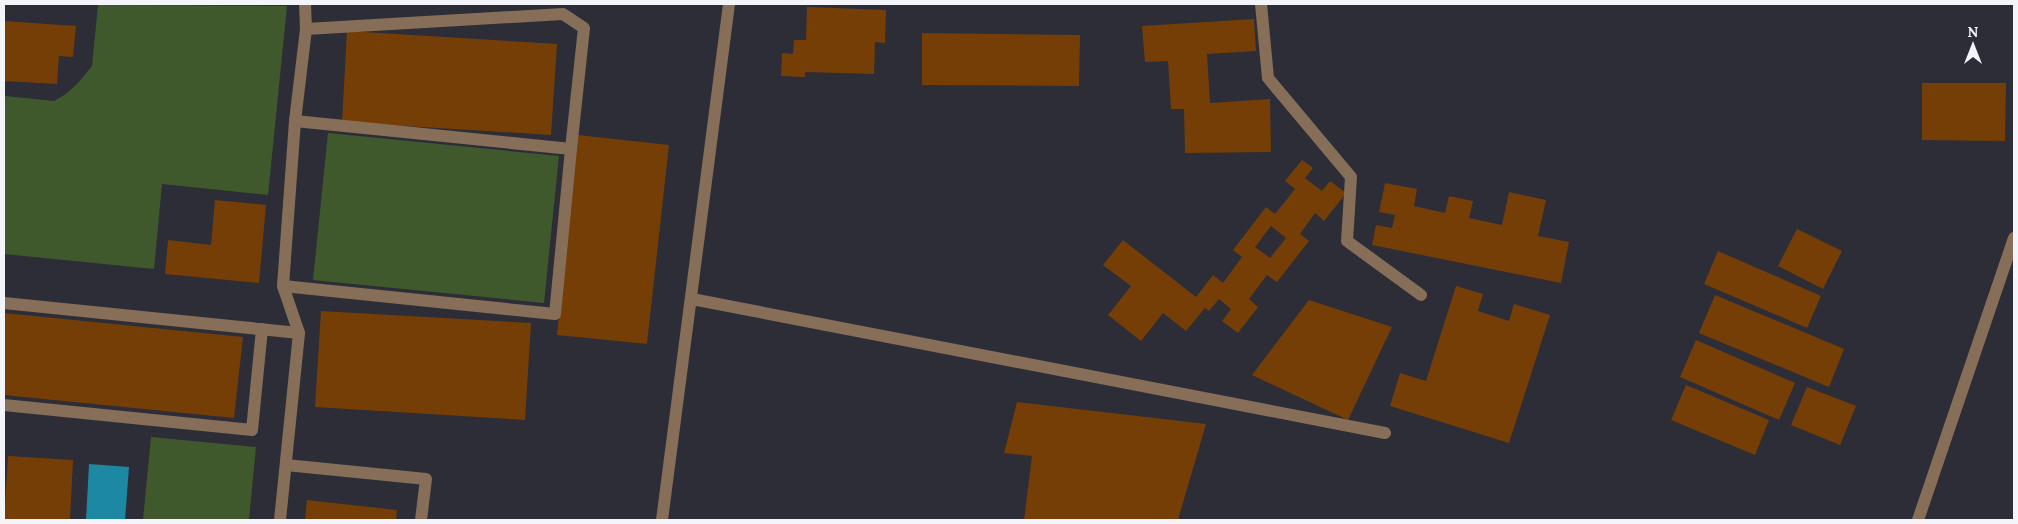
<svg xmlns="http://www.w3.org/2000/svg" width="2018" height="524" font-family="Lora,serif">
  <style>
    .green { fill: #3f592c }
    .water { fill: #1c88a2 }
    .building { fill: #743e06; fill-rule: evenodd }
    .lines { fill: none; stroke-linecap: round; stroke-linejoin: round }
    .service { stroke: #866e58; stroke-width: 12 }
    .minor { stroke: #866e58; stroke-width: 12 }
  </style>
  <rect width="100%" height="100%" fill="#2d2d37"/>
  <g class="green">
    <path d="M 98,5 L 287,6 L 268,195 L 162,184 L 154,269 L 4,254 L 5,96 L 54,101 L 66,94 L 78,83 L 92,66 Z"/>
    <path d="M 328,133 L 559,156 L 544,303 L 313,280 Z"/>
    <path d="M 151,437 L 256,447 L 249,520 L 143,520 Z"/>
  </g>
  <path class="water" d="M 89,464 L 129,467 L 125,520 L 86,520 Z"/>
  <g class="building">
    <path d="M 807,7 L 886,10 L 885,43 L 875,42 L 874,74 L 805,72 L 805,77 L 781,76 L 782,53 L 793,54 L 794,40 L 806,40 Z"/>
    <path d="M 1254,19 L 1256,51 L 1207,54 L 1210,103 L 1270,99 L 1271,152 L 1185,153 L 1184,109 L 1171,109 L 1168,61 L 1145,62 L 1142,26 Z"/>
    <path d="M 4,21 L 76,26 L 73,57 L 59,56 L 57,84 L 4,81 Z"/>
    <path d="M 347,31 L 557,44 L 551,135 L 342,122 Z"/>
    <path d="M 922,33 L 1080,35 L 1079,86 L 922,85 Z"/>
    <path d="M 1922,83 L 2006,83 L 2005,141 L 1922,140 Z"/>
    <path d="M 578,135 L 669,145 L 647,344 L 557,335 Z"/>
    <path d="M 1302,160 L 1313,168 L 1305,178 L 1322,191 L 1330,181 L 1346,193 L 1324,221 L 1315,213 L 1300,234 L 1309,241 L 1277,282 L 1267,275 L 1249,299 L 1258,307 L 1238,333 L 1222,321 L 1231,309 L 1219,299 L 1209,311 L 1205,308 L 1186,331 L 1163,313 L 1141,341 L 1108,315 L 1131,286 L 1103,265 L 1123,240 L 1196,297 L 1213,275 L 1223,283 L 1242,257 L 1233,250 L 1266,207 L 1275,214 L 1295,189 L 1285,181 ZM 1271,226 L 1286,238 L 1270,258 L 1255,247 Z"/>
    <path d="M 1385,183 L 1417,189 L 1414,206 L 1445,213 L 1449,196 L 1473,201 L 1469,218 L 1502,225 L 1509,192 L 1546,200 L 1538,236 L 1569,242 L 1561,283 L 1372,245 L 1376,225 L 1392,228 L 1395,215 L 1379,212 Z"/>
    <path d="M 215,200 L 266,205 L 259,283 L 165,274 L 168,240 L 211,245 Z"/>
    <path d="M 1797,229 L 1842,251 L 1823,289 L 1778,266 Z"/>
    <path d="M 1718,251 L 1821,296 L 1807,328 L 1704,284 Z"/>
    <path d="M 1456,286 L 1483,294 L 1478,311 L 1509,321 L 1514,304 L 1550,315 L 1509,443 L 1390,406 L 1400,373 L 1426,381 Z"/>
    <path d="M 1715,295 L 1844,349 L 1829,387 L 1699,333 Z"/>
    <path d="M 1309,300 L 1392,327 L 1348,420 L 1252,375 Z"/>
    <path d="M 321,311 L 531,323 L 525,420 L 315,407 Z"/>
    <path d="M 4,313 L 243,337 L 234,418 L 4,395 Z"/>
    <path d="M 1696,340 L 1795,383 L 1779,420 L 1680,377 Z"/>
    <path d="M 1686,385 L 1769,420 L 1755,455 L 1671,420 Z"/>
    <path d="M 1807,387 L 1856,406 L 1840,445 L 1791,425 Z"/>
    <path d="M 1017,402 L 1206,424 L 1178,520 L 1024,520 L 1032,456 L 1004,453 Z"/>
    <path d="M 8,456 L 73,460 L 70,520 L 4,520 Z"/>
    <path d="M 307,500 L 397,510 L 396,520 L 305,520 Z"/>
  </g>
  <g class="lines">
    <g class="service">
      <path d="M 306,29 L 563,14 L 584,28 L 571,149"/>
      <path d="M 283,286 L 555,314 L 571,149 L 295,121"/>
      <path d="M 4,303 L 299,333"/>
      <path d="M 4,405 L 252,430 L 262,329"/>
      <path d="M 286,465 L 426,479 L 421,520"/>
      <path d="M 280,520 L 299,333 L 283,286 L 295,121 L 306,29 L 305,4"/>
    </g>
    <g class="minor">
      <path d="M 1261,4 L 1268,78 L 1351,177 L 1347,241 L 1421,295"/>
      <path d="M 692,299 L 1385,433"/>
      <path d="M 662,520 L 729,4"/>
      <path d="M 1918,520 L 2014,238"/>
    </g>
  </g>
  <rect width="2018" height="524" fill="none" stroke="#f4f4fb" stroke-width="10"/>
  <g transform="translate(1973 45)" stroke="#2d2d37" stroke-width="4" paint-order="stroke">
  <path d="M0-4L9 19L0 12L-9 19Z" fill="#f4f4fb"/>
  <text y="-8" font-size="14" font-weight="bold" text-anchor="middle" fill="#f4f4fb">N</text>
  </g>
</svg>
